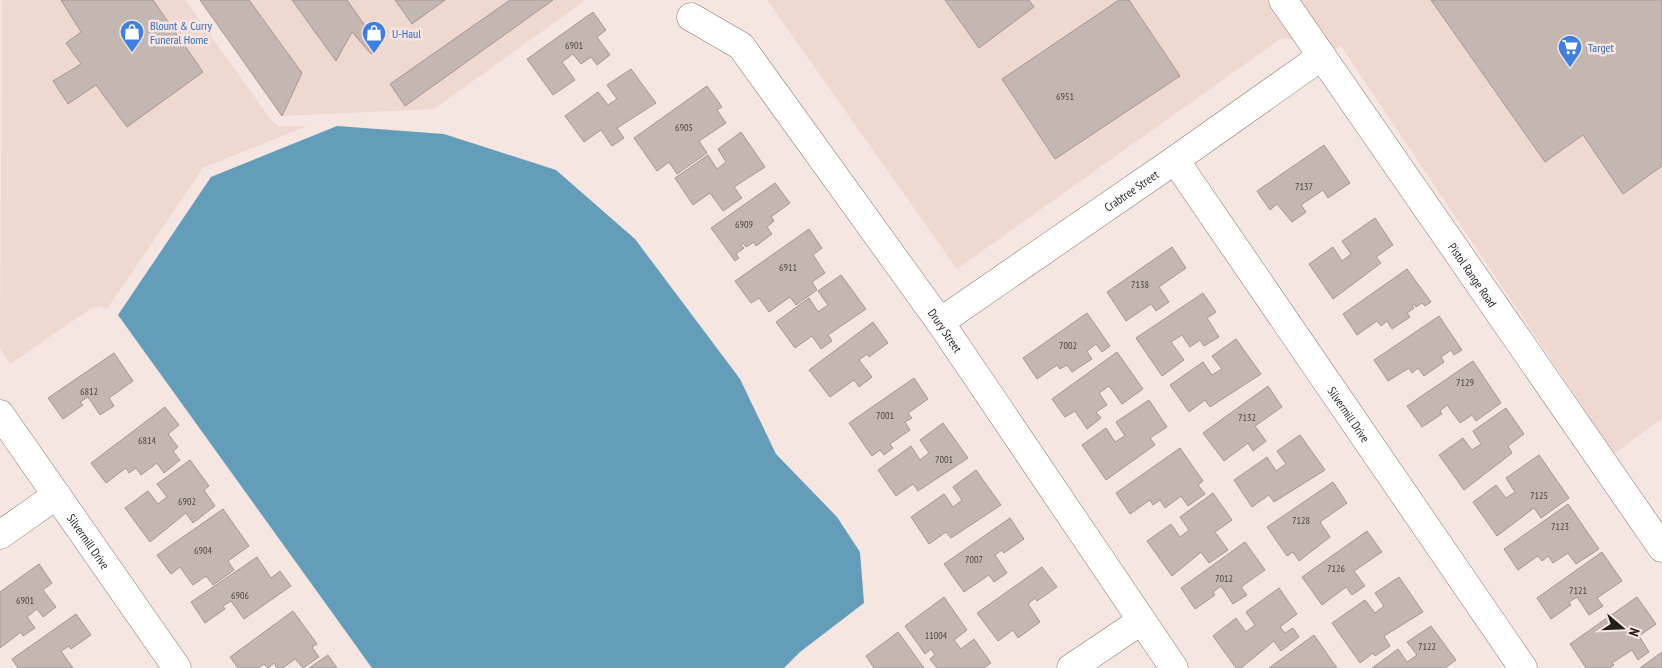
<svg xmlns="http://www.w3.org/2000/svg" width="1662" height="668" font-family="'PT Sans Narrow',sans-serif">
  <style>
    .built { fill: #efd8cf }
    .water { fill: #649db9 }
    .building { fill: #c4b6b0; stroke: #a59792 }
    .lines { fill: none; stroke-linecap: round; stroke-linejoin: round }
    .street-casing { stroke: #857873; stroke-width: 29 }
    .street { stroke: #fff; stroke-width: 28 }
    .labels { text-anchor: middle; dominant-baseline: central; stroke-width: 5; stroke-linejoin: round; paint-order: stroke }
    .number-label { font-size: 10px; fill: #4c4542 }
    .shop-label { font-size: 12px; fill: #366cbe; stroke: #f6e6e1; text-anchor: start }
    .street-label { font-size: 12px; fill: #241f1d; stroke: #f6e6e1 }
  </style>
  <rect width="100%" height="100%" fill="#f6e6e1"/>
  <g class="built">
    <path d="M 2,0 L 185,0 L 272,121 L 279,126 L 307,126 L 203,168 L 107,309 L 100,306 L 92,308 L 10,364 L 0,348 Z"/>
    <path d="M 200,0 L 586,0 L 434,109 L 282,116 Z"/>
    <path d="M 767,0 L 1267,0 L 1295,41 L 1287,38 L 1279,40 L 957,269 Z"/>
    <path d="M 1300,0 L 1662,0 L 1662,418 L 1614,454 L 1341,46 L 1335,50 Z"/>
  </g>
  <path class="water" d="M 337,126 L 444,134 L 556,170 L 635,239 L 740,379 L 776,454 L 837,517 L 860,552 L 864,603 L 800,652 L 784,668 L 372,668 L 118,315 L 211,177 Z"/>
  <g class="building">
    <path d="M 61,0 L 153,0 L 203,72 L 127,127 L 96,85 L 68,104 L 53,81 L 81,64 L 66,43 L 81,32 Z"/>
    <path d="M 200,0 L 249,0 L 302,73 L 282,116 Z"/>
    <path d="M 292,0 L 347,0 L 380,47 L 371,54 L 352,32 L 336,61 Z"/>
    <path d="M 395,0 L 445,0 L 412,24 Z"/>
    <path d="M 510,0 L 553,0 L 405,106 L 390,84 Z"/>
    <path d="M 945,0 L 1029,0 L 1034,7 L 979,48 Z"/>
    <path d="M 1119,0 L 1129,0 L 1180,76 L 1055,159 L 1002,79 Z"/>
    <path d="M 1431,0 L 1662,0 L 1662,166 L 1623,194 L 1583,135 L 1545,162 Z"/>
    <path d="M 593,12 L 606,30 L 597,37 L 610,55 L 597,65 L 591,57 L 581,64 L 573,54 L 562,62 L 575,80 L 553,95 L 527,59 Z"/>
    <path d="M 631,69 L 656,103 L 617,128 L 624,138 L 612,146 L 601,130 L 584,142 L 565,116 L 598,92 L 608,105 L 617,99 L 607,85 Z"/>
    <path d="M 707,86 L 722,107 L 717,110 L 726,123 L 699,141 L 707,153 L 677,174 L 669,162 L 657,171 L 634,138 Z"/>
    <path d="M 741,132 L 765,167 L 734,187 L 742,198 L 723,211 L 710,193 L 693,205 L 675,178 L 708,155 L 717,169 L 726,162 L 718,149 Z"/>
    <path d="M 1324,145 L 1350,183 L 1328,198 L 1323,190 L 1301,205 L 1306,212 L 1292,222 L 1277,204 L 1270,210 L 1257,191 Z"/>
    <path d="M 775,183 L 790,203 L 771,217 L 774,221 L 767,227 L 772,234 L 756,246 L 754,242 L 746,247 L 743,243 L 741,245 L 744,248 L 736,254 L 739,258 L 735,261 L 711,228 Z"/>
    <path d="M 1375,218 L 1393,245 L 1376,257 L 1381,263 L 1333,299 L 1309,264 L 1333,247 L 1342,261 L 1351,254 L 1342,241 Z"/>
    <path d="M 809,229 L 822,248 L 813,255 L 825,273 L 812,282 L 817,290 L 796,305 L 790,297 L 769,312 L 759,298 L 751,303 L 735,281 Z"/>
    <path d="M 1172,247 L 1186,268 L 1159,287 L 1169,302 L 1156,311 L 1151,304 L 1126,321 L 1107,292 Z"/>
    <path d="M 1407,269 L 1431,302 L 1425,306 L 1422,303 L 1416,307 L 1414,304 L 1412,306 L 1414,308 L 1407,313 L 1410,317 L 1392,329 L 1387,321 L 1381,326 L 1377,321 L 1357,335 L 1343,314 Z"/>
    <path d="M 841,275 L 866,309 L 828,335 L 832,341 L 821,349 L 812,336 L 795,348 L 776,322 L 809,298 L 818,312 L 828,305 L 818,291 Z"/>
    <path d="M 1203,293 L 1216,312 L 1207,318 L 1219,337 L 1204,346 L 1200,340 L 1190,347 L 1182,335 L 1171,342 L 1184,360 L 1162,376 L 1136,338 Z"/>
    <path d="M 1087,313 L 1110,346 L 1102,352 L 1096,344 L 1087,351 L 1092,359 L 1072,372 L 1067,365 L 1060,369 L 1057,365 L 1037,379 L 1023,358 Z"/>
    <path d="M 1439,316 L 1462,350 L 1454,355 L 1451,350 L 1441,357 L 1444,362 L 1424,376 L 1418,368 L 1412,373 L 1409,368 L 1388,381 L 1374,360 Z"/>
    <path d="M 873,322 L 888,343 L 869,357 L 867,354 L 859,360 L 872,377 L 859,387 L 854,380 L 830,397 L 809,370 Z"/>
    <path d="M 1236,339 L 1261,374 L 1210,407 L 1205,400 L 1189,412 L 1170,385 L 1203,362 L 1212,375 L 1222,369 L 1212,356 Z"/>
    <path d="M 1117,352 L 1143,389 L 1122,404 L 1109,386 L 1099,393 L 1107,405 L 1096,412 L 1101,418 L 1087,429 L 1075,411 L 1065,417 L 1052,399 Z"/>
    <path d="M 114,353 L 133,381 L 109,398 L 114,406 L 100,415 L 88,397 L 80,402 L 83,405 L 63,419 L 48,398 Z"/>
    <path d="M 1473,361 L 1501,403 L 1476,421 L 1472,415 L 1460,423 L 1447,405 L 1440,411 L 1442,414 L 1422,427 L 1407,406 Z"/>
    <path d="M 914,378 L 928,399 L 908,413 L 912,418 L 905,422 L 910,430 L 890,444 L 893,448 L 884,455 L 880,450 L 872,456 L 849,423 Z"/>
    <path d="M 1268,386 L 1282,407 L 1255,426 L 1266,441 L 1253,451 L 1248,443 L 1224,461 L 1203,433 Z"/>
    <path d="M 1149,400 L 1167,427 L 1150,438 L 1155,445 L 1106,480 L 1082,445 L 1106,428 L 1115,442 L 1125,436 L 1116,422 Z"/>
    <path d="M 165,407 L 179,425 L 168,434 L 178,447 L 173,451 L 180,460 L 164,473 L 157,463 L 141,475 L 136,468 L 129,473 L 126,468 L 106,483 L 91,463 Z"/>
    <path d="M 1506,408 L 1524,434 L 1508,446 L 1512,453 L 1464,490 L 1439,455 L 1463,438 L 1472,450 L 1481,444 L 1473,431 Z"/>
    <path d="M 943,423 L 968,458 L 918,491 L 913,484 L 896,496 L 878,470 L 911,446 L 920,460 L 929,453 L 920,440 Z"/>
    <path d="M 1300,435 L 1325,470 L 1274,502 L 1269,495 L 1252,507 L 1234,480 L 1267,457 L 1276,471 L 1286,464 L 1277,451 Z"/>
    <path d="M 1180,448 L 1203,481 L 1198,485 L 1205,494 L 1188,506 L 1181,496 L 1165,508 L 1160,500 L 1153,505 L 1150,500 L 1130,514 L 1116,493 Z"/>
    <path d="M 1539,455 L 1569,498 L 1541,518 L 1534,508 L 1497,536 L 1473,502 L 1496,485 L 1506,498 L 1515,492 L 1506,478 Z"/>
    <path d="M 190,460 L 209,486 L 204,490 L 215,506 L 193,523 L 186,513 L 150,542 L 125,508 L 148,491 L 158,504 L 167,497 L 157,484 Z"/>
    <path d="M 976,470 L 1001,505 L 951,538 L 946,532 L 929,544 L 911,517 L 944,494 L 953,507 L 962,500 L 953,487 Z"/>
    <path d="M 1333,482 L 1347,503 L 1320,522 L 1330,537 L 1299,561 L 1293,552 L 1287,556 L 1267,527 Z"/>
    <path d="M 1213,493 L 1232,520 L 1215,532 L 1228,550 L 1209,563 L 1201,552 L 1172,576 L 1147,541 L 1171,524 L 1180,537 L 1189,530 L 1180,517 Z"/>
    <path d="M 1568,504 L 1599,549 L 1576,564 L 1568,553 L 1553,563 L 1548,556 L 1542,561 L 1538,556 L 1518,570 L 1504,549 Z"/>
    <path d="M 223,509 L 249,546 L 228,561 L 234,570 L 213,585 L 206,576 L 193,585 L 180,567 L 171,574 L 157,555 Z"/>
    <path d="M 1010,518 L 1024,539 L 1004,553 L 1002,550 L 995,555 L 1007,573 L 994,582 L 989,575 L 964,592 L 944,564 Z"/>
    <path d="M 1367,531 L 1382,552 L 1354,571 L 1365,586 L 1352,595 L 1346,587 L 1322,605 L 1302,577 Z"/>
    <path d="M 1245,542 L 1265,570 L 1241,587 L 1247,595 L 1233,604 L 1221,586 L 1213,592 L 1215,595 L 1195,609 L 1181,588 Z"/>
    <path d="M 1602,552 L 1622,581 L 1597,598 L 1603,606 L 1589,615 L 1577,597 L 1569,602 L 1571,605 L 1551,619 L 1537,598 Z"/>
    <path d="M 257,557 L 271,578 L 280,571 L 291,586 L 244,619 L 231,601 L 223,606 L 225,609 L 205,623 L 191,602 Z"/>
    <path d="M 39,564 L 52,583 L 43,590 L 56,607 L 43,617 L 37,609 L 27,617 L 35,628 L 23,636 L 21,632 L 0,648 L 0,592 Z"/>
    <path d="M 1042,567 L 1057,587 L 1037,601 L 1035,598 L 1028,604 L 1040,622 L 1018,638 L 1013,630 L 998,641 L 977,613 Z"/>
    <path d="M 1399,577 L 1423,612 L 1384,636 L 1390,646 L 1375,656 L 1373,653 L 1360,663 L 1332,623 L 1365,600 L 1375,613 L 1384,606 L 1375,593 Z"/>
    <path d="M 1279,588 L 1297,614 L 1280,627 L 1285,633 L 1293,628 L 1299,637 L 1281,651 L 1274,641 L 1241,668 L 1236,668 L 1213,636 L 1236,618 L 1246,632 L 1255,625 L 1246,612 Z"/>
    <path d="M 944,597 L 967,630 L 954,640 L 961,649 L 974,639 L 991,663 L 984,668 L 937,668 L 930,659 L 935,655 L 931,649 L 925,654 L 905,626 Z"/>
    <path d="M 1637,597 L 1656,624 L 1639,636 L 1649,652 L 1638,660 L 1632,650 L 1612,663 L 1614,665 L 1610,668 L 1586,668 L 1570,644 Z"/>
    <path d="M 293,611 L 317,644 L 312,647 L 319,657 L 303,668 L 295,659 L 283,668 L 277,668 L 274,663 L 268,668 L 264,664 L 258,668 L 238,668 L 230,657 Z"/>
    <path d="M 76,614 L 91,635 L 71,649 L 69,646 L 61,651 L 73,668 L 18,668 L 12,659 Z"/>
    <path d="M 1431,626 L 1456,660 L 1445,668 L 1372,668 L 1398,649 L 1407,662 L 1417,655 L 1407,642 Z"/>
    <path d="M 898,632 L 924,668 L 874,668 L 866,656 Z"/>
    <path d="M 1314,635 L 1337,668 L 1269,668 Z"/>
    <path d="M 1662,652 L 1662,668 L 1640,668 Z"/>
    <path d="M 328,655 L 337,668 L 309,668 Z"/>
  </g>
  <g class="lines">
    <defs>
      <g id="street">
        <path id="s1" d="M 1283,0 L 1662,548"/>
        <path id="s2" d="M 691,17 L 741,46 L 940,322 L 1174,668"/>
        <path id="s3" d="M 1175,160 L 1523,668"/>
        <path id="s4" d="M 940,322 L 1175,160 L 1322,56"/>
        <path id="s5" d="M 0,414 L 177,668"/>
        <path d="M 0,535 L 57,495"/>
        <path d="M 1071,668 L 1141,621"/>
      </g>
    </defs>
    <use href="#street" class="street-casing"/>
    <use href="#street" class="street"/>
  </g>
  <defs>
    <symbol id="shop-pin" viewBox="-11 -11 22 30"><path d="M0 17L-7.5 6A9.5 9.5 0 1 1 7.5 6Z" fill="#3f7fe0" stroke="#f6e6e1"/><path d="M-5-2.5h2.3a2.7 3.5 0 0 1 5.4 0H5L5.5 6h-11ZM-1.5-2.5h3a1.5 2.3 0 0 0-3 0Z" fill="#fff"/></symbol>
    <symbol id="supermarket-pin" viewBox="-11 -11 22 30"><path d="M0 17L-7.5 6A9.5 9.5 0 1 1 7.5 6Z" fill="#3f7fe0" stroke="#f6e6e1"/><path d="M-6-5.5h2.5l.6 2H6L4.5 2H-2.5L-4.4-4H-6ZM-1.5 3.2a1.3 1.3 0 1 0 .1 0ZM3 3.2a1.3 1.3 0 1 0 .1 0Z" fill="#fff"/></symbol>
  </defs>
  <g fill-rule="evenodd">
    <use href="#shop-pin" x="118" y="18" width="28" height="38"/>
    <use href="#shop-pin" x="360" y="19" width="28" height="38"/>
    <use href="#supermarket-pin" x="1556" y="33" width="28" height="38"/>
  </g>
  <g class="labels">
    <g class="number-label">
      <text x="574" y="45">6901</text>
      <text x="1065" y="96">6951</text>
      <text x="684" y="127">6905</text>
      <text x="1304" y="186">7137</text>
      <text x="744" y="224">6909</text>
      <text x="788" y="267">6911</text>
      <text x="1140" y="284">7138</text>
      <text x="1068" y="345">7002</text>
      <text x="1465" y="382">7129</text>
      <text x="89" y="391">6812</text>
      <text x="885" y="415">7001</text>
      <text x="1247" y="417">7132</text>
      <text x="147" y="440">6814</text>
      <text x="944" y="459">7001</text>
      <text x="1539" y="495">7125</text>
      <text x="187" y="501">6902</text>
      <text x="1301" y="520">7128</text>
      <text x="1560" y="526">7123</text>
      <text x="203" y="550">6904</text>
      <text x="974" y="559">7007</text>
      <text x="1336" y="568">7126</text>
      <text x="1224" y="578">7012</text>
      <text x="1578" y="590">7121</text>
      <text x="240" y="595">6906</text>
      <text x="25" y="600">6901</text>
      <text x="936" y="635">11004</text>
      <text x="1427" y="646">7122</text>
    </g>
    <g class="shop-label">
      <text x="150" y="25">Blount &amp; Curry<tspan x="150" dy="14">Funeral Home</tspan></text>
      <text x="392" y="33">U-Haul</text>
      <text x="1588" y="47">Target</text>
    </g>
    <g class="street-label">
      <text stroke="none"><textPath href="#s4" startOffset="232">Crabtree Street</textPath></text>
      <text stroke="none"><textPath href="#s1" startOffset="334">Pistol Range Road</textPath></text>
      <text stroke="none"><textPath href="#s2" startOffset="408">Drury Street</textPath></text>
      <text stroke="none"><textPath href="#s3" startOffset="308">Silvermill Drive</textPath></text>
      <text stroke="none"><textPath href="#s5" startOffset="155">Silvermill Drive</textPath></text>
    </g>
  </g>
  <g transform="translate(1622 628) rotate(109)" stroke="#f6e6e1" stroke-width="4" paint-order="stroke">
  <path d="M0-4L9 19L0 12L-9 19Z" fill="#241f1d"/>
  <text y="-8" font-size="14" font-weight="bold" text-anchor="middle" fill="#241f1d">N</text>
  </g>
</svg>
